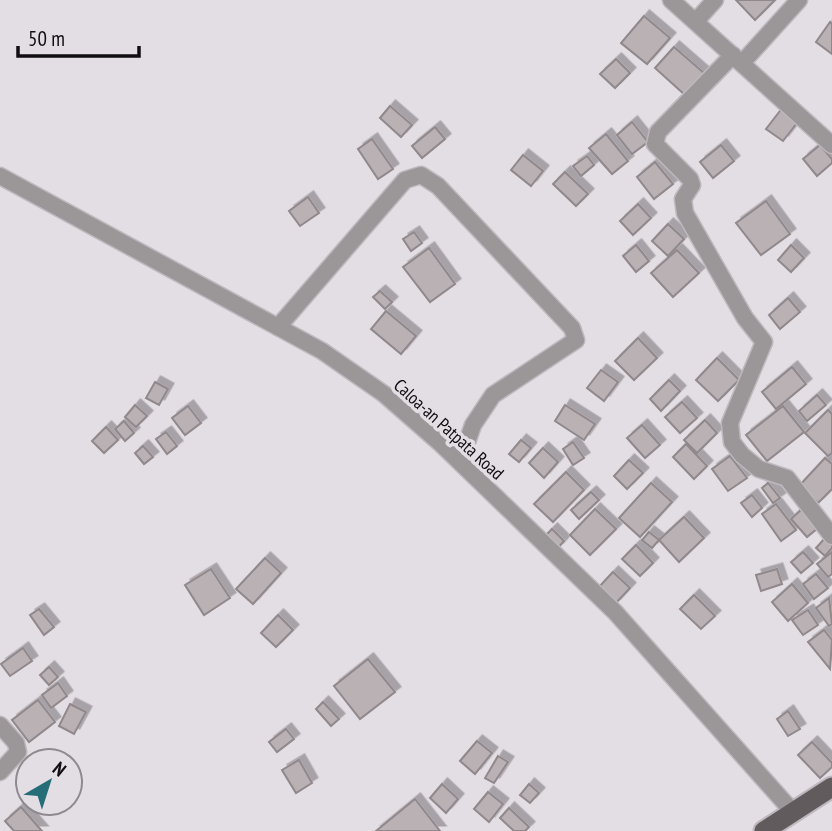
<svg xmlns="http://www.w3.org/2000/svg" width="832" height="831" font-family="'PT Sans Narrow',sans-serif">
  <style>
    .building { fill: #bab1b4; stroke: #90888b; stroke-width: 2; filter: url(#shadow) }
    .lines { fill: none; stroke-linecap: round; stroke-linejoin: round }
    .minor-casing { stroke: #bdb8be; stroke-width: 19 }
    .major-casing { stroke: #bdb8be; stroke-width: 23 }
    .minor { stroke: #9b9798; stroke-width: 16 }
    .major { stroke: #625b5d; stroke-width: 19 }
    .labels { text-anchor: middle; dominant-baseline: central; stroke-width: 7; stroke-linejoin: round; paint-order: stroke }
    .street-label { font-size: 18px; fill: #100e10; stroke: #e3dde4 }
  </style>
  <defs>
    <filter id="shadow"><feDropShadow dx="5.5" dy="-5.5" stdDeviation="0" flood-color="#0004"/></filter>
  </defs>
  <rect width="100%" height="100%" fill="#e3dde4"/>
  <g class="building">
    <path d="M 736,0 L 775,0 L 755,20 Z"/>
    <path d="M 644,16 L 670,38 L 647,64 L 621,43 Z"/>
    <path d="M 830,22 L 832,24 L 832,54 L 816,42 Z"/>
    <path d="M 674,47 L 704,73 L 685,95 L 655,68 Z"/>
    <path d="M 616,59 L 630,73 L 615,88 L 600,74 Z"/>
    <path d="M 390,106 L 412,125 L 401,137 L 380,118 Z"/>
    <path d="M 783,107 L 800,119 L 783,141 L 766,129 Z"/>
    <path d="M 632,122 L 648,142 L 632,154 L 617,135 Z"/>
    <path d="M 435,127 L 445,139 L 422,158 L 412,146 Z"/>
    <path d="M 606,134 L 628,161 L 612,174 L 589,148 Z"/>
    <path d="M 372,139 L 393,169 L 378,179 L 358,149 Z"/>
    <path d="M 721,145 L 734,161 L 713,178 L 700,162 Z"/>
    <path d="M 820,145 L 832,159 L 832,163 L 817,176 L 803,159 Z"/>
    <path d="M 523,155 L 543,171 L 531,186 L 511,170 Z"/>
    <path d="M 587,156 L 594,165 L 581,176 L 573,166 Z"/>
    <path d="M 655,162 L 673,184 L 654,199 L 637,177 Z"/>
    <path d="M 565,172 L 588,194 L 576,206 L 553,184 Z"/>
    <path d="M 308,197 L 319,213 L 300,226 L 289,211 Z"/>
    <path d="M 766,201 L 790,234 L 761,255 L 736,223 Z"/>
    <path d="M 638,204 L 651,218 L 633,235 L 620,221 Z"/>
    <path d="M 668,224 L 684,239 L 668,256 L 652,241 Z"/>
    <path d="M 414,232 L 422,243 L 411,251 L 403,239 Z"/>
    <path d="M 636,245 L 649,261 L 636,272 L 623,256 Z"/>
    <path d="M 791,245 L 804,258 L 791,272 L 778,260 Z"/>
    <path d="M 429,248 L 455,284 L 430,302 L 403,267 Z"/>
    <path d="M 677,250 L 699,273 L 673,297 L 651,273 Z"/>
    <path d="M 380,291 L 392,302 L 385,309 L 373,297 Z"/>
    <path d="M 788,298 L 800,312 L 780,329 L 769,315 Z"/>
    <path d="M 386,311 L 416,336 L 401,354 L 371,329 Z"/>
    <path d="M 638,338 L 657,358 L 634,380 L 615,361 Z"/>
    <path d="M 717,358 L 739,380 L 718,401 L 696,380 Z"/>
    <path d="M 792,367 L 806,384 L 776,409 L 762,392 Z"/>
    <path d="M 601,370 L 618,382 L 604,401 L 587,388 Z"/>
    <path d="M 669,380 L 680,391 L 661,411 L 650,399 Z"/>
    <path d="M 155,382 L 168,389 L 159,405 L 146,398 Z"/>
    <path d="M 817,395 L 826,405 L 807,421 L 799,411 Z"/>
    <path d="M 682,402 L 697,418 L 680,433 L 665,417 Z"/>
    <path d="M 135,405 L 147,416 L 136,427 L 125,417 Z"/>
    <path d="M 565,405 L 595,424 L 584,440 L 555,421 Z"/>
    <path d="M 188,406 L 201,423 L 185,435 L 172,418 Z"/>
    <path d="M 783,406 L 804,432 L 767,461 L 746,435 Z"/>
    <path d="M 828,410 L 832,414 L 832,453 L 828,456 L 805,433 Z"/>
    <path d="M 705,420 L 717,433 L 697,453 L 684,440 Z"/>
    <path d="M 124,421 L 134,433 L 125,441 L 115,429 Z"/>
    <path d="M 642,425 L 660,445 L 645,458 L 627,438 Z"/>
    <path d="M 106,427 L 118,440 L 104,453 L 92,441 Z"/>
    <path d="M 166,432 L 177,446 L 167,454 L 156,439 Z"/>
    <path d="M 521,440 L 531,448 L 519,462 L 509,454 Z"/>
    <path d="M 573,442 L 584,458 L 573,465 L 563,449 Z"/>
    <path d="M 686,444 L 707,466 L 694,479 L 673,457 Z"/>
    <path d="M 143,446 L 153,457 L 144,464 L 135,453 Z"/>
    <path d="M 543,448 L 558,462 L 544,478 L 529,463 Z"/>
    <path d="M 730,456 L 747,478 L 728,491 L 712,469 Z"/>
    <path d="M 825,458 L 832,464 L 832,489 L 818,503 L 799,486 Z"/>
    <path d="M 629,460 L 643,473 L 627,489 L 614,476 Z"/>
    <path d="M 566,472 L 584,490 L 553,522 L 534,504 Z"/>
    <path d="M 651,483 L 672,502 L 640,537 L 619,518 Z"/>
    <path d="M 768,483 L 780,498 L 773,503 L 762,488 Z"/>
    <path d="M 591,492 L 599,500 L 579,519 L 571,510 Z"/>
    <path d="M 752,495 L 762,508 L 752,517 L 741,503 Z"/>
    <path d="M 776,504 L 796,530 L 781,541 L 762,514 Z"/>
    <path d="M 595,509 L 616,529 L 590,555 L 570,535 Z"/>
    <path d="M 802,509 L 818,528 L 807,537 L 791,519 Z"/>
    <path d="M 684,517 L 704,538 L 679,562 L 659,540 Z"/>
    <path d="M 552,529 L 564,541 L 558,548 L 546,535 Z"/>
    <path d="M 649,532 L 659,540 L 652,548 L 642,540 Z"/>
    <path d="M 826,537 L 832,543 L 832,548 L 825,556 L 816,548 Z"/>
    <path d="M 636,545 L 653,563 L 640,576 L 622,559 Z"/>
    <path d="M 803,552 L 813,563 L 801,573 L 791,562 Z"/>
    <path d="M 832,552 L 832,574 L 828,577 L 817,564 Z"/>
    <path d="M 265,558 L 281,573 L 253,604 L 236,589 Z"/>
    <path d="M 211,569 L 230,598 L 204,615 L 185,585 Z"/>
    <path d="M 777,569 L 782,584 L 761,591 L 756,575 Z"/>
    <path d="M 613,572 L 630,588 L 615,604 L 598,588 Z"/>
    <path d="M 816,574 L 828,588 L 814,599 L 803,584 Z"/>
    <path d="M 792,584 L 808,603 L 788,621 L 772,602 Z"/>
    <path d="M 694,595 L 715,616 L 701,629 L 680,609 Z"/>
    <path d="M 829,598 L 832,624 L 829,626 L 816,608 Z"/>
    <path d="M 39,609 L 54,627 L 44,635 L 30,615 Z"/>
    <path d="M 808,610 L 818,625 L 803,635 L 792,620 Z"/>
    <path d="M 278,615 L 293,630 L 276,647 L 261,633 Z"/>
    <path d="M 824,630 L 832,640 L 830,669 L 808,642 Z"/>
    <path d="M 23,648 L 32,661 L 10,676 L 1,664 Z"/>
    <path d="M 368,659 L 395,692 L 360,719 L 334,686 Z"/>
    <path d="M 49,667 L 58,677 L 49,685 L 40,675 Z"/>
    <path d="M 58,683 L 67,696 L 51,708 L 42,695 Z"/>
    <path d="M 38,700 L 55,722 L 29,742 L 12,720 Z"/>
    <path d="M 323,702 L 339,719 L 331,726 L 316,709 Z"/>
    <path d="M 70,704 L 86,712 L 74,734 L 59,726 Z"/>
    <path d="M 788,711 L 800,729 L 788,736 L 777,719 Z"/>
    <path d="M 286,729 L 294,739 L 277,752 L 269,742 Z"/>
    <path d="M 477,741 L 492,753 L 475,774 L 460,761 Z"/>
    <path d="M 812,742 L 832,763 L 832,767 L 820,778 L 798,755 Z"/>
    <path d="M 498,756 L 508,762 L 494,783 L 485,778 Z"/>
    <path d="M 299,760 L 312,783 L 296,793 L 282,770 Z"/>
    <path d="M 442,784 L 458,799 L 446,813 L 430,798 Z"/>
    <path d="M 529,784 L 539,793 L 530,803 L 520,795 Z"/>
    <path d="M 488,792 L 503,804 L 489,822 L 474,809 Z"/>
    <path d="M 415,799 L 440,831 L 376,831 Z"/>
    <path d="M 21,807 L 42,831 L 14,831 L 5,821 Z"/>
    <path d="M 509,808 L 529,827 L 525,831 L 514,831 L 500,818 Z"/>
  </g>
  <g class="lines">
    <defs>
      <g id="minor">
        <path d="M 671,0 L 832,145"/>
        <path d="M 696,21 L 715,0"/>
        <path d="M 733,55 L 658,132 L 655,144 L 690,179 L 692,185 L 683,199 L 685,213 L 745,318 L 764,342 L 730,423 L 732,442 L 742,455 L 759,469 L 787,478 L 832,536"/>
        <path d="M 742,63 L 799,0"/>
        <path d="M 0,176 L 322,351 L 384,394 L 440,443 L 615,612 L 793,812"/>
        <path d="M 278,327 L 405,180 L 421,175 L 438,186 L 572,328 L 576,340 L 493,395 L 473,425 L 460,462"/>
        <path d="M 0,725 L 16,743 L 18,752 L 0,772"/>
      </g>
      <path id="major" d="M 764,831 L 832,787"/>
    </defs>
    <use href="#minor" class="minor-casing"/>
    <use href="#major" class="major-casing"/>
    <use href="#minor" class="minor"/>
    <use href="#major" class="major"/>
  </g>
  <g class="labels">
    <g class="street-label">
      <text transform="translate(449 429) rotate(42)">Caloa-an Patpata Road</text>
    </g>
  </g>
  <g transform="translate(49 782) rotate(39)"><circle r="33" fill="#e3dde4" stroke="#8f8a8f" stroke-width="2"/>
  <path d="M0-5L12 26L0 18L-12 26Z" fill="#256e78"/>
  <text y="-10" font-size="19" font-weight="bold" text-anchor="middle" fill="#100e10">N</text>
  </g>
  <path d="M18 46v10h121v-10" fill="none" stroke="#100e10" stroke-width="3.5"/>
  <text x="28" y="46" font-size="21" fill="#100e10" stroke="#e3dde4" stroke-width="5" paint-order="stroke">50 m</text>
</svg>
